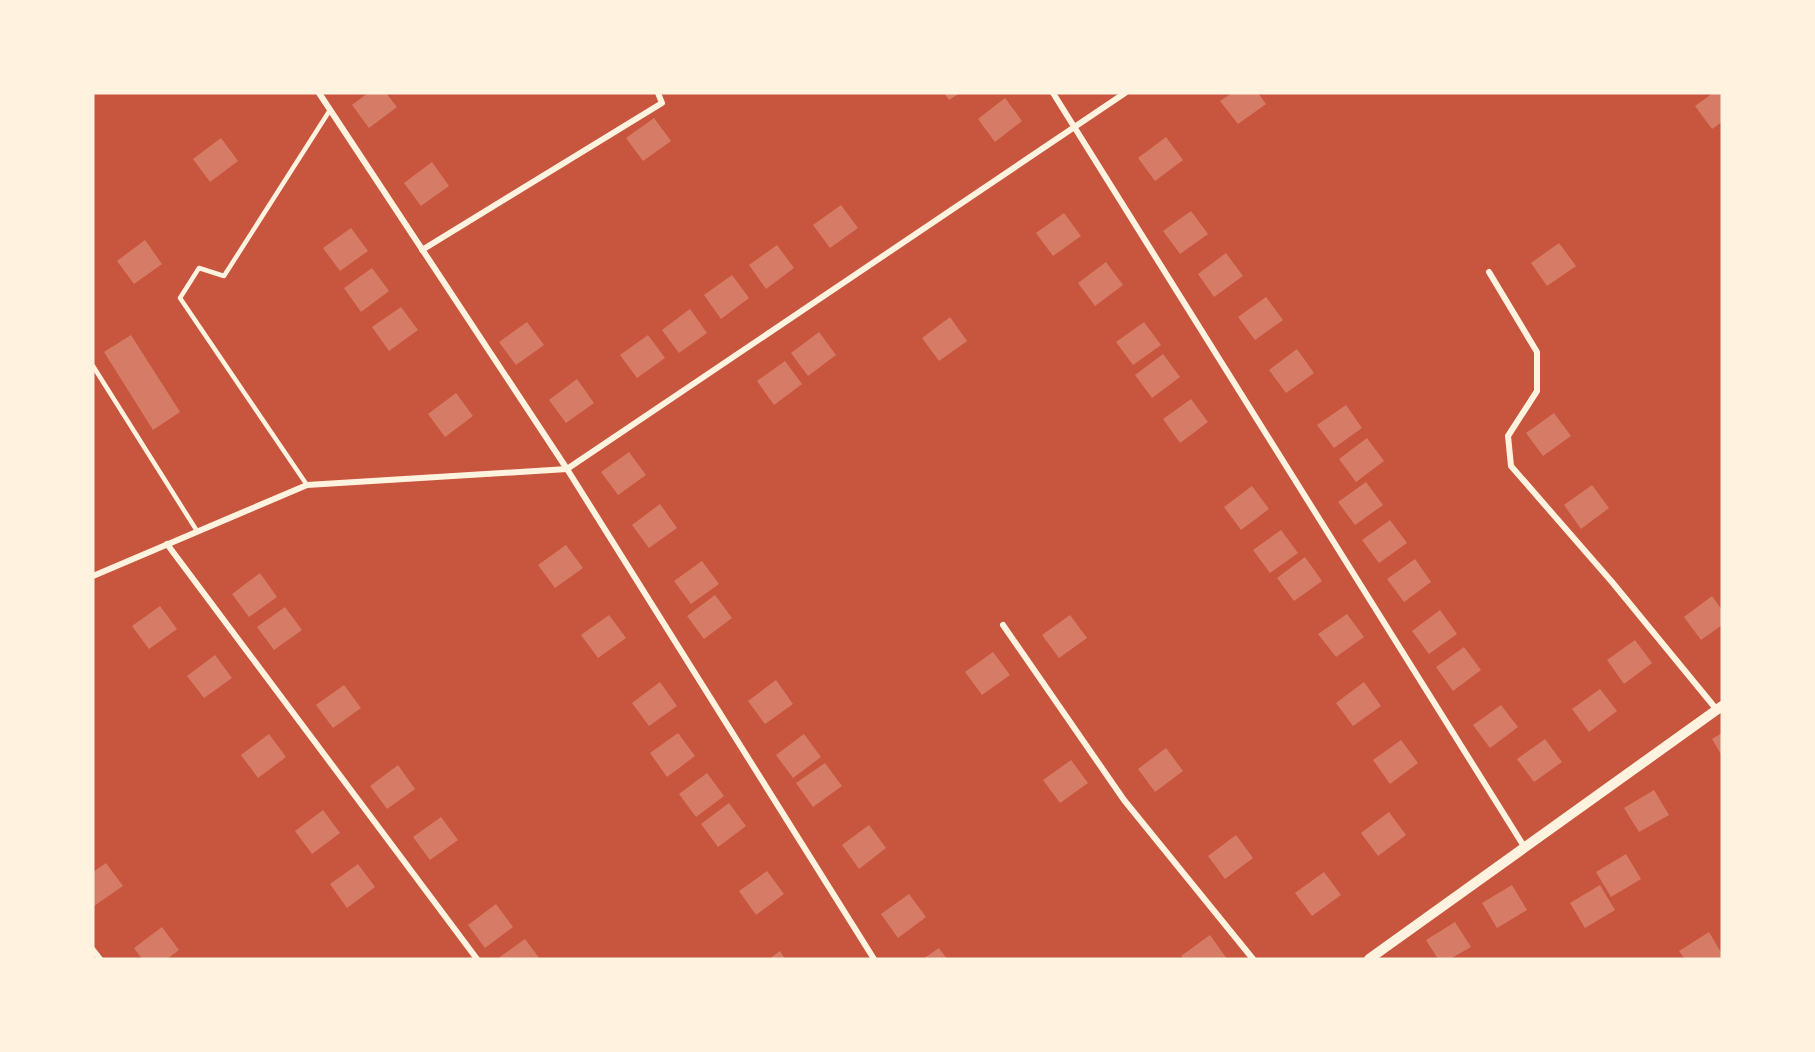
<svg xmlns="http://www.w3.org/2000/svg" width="1815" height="1052" font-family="'Exo 2',sans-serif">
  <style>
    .building { fill: #d67c66 }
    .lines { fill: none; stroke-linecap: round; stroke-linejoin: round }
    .service { stroke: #fff3e0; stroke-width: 4.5 }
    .minor { stroke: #fff3e0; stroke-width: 6 }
    .tertiary { stroke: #fff3e0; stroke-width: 10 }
  </style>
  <rect width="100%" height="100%" fill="#c8553d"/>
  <g class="building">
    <path d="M 368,93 L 386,93 L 397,107 L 369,128 L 352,105 Z"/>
    <path d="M 944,93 L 960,93 L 949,100 Z"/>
    <path d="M 1232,93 L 1258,93 L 1266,104 L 1238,124 L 1220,101 Z"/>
    <path d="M 1713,93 L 1722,93 L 1722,122 L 1712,129 L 1695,106 Z"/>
    <path d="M 1005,98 L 1022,121 L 995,142 L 978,119 Z"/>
    <path d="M 654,118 L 671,141 L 643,161 L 626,138 Z"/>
    <path d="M 1166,137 L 1183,160 L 1155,181 L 1138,158 Z"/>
    <path d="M 221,138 L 238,161 L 210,182 L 193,159 Z"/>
    <path d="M 432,162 L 449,186 L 421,206 L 404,183 Z"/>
    <path d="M 841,205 L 858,228 L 830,248 L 813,225 Z"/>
    <path d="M 1191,211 L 1208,234 L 1180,254 L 1163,231 Z"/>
    <path d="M 1064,213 L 1081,236 L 1053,256 L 1036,233 Z"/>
    <path d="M 351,228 L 368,251 L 340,271 L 323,248 Z"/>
    <path d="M 145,240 L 162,264 L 134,284 L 117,261 Z"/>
    <path d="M 1559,243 L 1576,266 L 1547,286 L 1531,263 Z"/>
    <path d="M 777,245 L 794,268 L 766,289 L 749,265 Z"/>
    <path d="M 1226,253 L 1243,276 L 1214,297 L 1198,274 Z"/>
    <path d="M 1106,262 L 1123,285 L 1095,306 L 1078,283 Z"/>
    <path d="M 372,268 L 389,291 L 361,312 L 344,288 Z"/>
    <path d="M 732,275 L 749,298 L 721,319 L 704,295 Z"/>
    <path d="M 1266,297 L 1283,320 L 1255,340 L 1238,317 Z"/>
    <path d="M 401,307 L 418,330 L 389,351 L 372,327 Z"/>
    <path d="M 690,309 L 707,333 L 679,353 L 662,330 Z"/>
    <path d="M 950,317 L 967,341 L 939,361 L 922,338 Z"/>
    <path d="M 527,322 L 544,345 L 516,365 L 499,342 Z"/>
    <path d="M 1144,322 L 1161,345 L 1133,365 L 1116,342 Z"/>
    <path d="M 819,332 L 836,355 L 808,376 L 791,353 Z"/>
    <path d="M 131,335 L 180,412 L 153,430 L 104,352 Z"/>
    <path d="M 648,335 L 665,358 L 637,378 L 620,355 Z"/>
    <path d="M 1297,349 L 1314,373 L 1286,393 L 1269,370 Z"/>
    <path d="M 1163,354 L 1180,377 L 1152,398 L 1135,375 Z"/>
    <path d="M 785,361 L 802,384 L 774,405 L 757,381 Z"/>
    <path d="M 577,379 L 594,403 L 566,423 L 549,400 Z"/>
    <path d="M 456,393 L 473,416 L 445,437 L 428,414 Z"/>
    <path d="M 1191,399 L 1208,422 L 1180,443 L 1163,419 Z"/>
    <path d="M 1346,405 L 1362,428 L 1334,448 L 1317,425 Z"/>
    <path d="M 1554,413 L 1571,436 L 1543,456 L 1526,433 Z"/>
    <path d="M 1367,438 L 1384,461 L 1356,482 L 1339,459 Z"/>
    <path d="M 629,452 L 646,475 L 618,495 L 601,472 Z"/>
    <path d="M 1366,482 L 1383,505 L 1355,525 L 1338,502 Z"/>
    <path d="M 1592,485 L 1609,508 L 1581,529 L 1564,505 Z"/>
    <path d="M 1252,486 L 1269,509 L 1241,530 L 1224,507 Z"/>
    <path d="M 660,504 L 677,528 L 649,548 L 632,525 Z"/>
    <path d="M 1390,520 L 1407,543 L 1379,563 L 1362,540 Z"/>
    <path d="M 1281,530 L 1298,553 L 1270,573 L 1253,550 Z"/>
    <path d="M 566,545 L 583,568 L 555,588 L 538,565 Z"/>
    <path d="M 1305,557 L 1322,581 L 1294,601 L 1277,578 Z"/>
    <path d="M 1415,559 L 1431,582 L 1404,602 L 1387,579 Z"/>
    <path d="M 702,561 L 719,584 L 691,604 L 674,581 Z"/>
    <path d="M 260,573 L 277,597 L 249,617 L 232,594 Z"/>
    <path d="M 715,595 L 732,618 L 704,639 L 687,616 Z"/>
    <path d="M 1712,596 L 1722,610 L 1722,625 L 1701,640 L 1684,617 Z"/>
    <path d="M 160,606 L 177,629 L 149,649 L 132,626 Z"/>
    <path d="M 285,607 L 302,630 L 274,650 L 257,627 Z"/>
    <path d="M 1440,610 L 1457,634 L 1429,654 L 1412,631 Z"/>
    <path d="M 1347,614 L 1364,637 L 1336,657 L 1318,634 Z"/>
    <path d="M 609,615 L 626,638 L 598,658 L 581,635 Z"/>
    <path d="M 1070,615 L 1087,638 L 1059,658 L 1042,635 Z"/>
    <path d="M 1635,640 L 1652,663 L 1624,684 L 1607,660 Z"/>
    <path d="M 1464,647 L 1481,670 L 1453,691 L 1436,667 Z"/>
    <path d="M 993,652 L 1010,675 L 982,695 L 965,672 Z"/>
    <path d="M 215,655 L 232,678 L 204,698 L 187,676 Z"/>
    <path d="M 776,680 L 793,704 L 765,724 L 748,701 Z"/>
    <path d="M 660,682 L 677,706 L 649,726 L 632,703 Z"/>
    <path d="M 1364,682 L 1381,706 L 1353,726 L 1336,703 Z"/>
    <path d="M 344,685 L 361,708 L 333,728 L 316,705 Z"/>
    <path d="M 1600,689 L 1617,711 L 1589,732 L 1572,709 Z"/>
    <path d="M 1501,705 L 1518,727 L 1490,748 L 1473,725 Z"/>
    <path d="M 678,733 L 695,756 L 667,777 L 650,753 Z"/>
    <path d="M 1722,733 L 1722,756 L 1712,739 Z"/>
    <path d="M 269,734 L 286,757 L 258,778 L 241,755 Z"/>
    <path d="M 804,734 L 821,757 L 793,778 L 776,755 Z"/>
    <path d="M 1545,739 L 1562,762 L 1534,782 L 1517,759 Z"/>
    <path d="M 1401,740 L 1418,763 L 1390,784 L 1373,760 Z"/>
    <path d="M 1166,748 L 1183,771 L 1155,792 L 1138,769 Z"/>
    <path d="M 1071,760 L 1088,783 L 1060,803 L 1043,780 Z"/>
    <path d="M 825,763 L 842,786 L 813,807 L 796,783 Z"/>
    <path d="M 398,765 L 415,789 L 387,809 L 370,786 Z"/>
    <path d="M 707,773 L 724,796 L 696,817 L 679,794 Z"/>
    <path d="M 1654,790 L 1669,815 L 1639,832 L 1624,808 Z"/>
    <path d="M 729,803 L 746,826 L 718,847 L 701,824 Z"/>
    <path d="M 323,810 L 340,833 L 312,854 L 295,831 Z"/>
    <path d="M 1389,812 L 1406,835 L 1378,856 L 1361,833 Z"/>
    <path d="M 441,817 L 458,840 L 430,860 L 413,837 Z"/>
    <path d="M 869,825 L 886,848 L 859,869 L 842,845 Z"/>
    <path d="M 1236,835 L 1253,858 L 1225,879 L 1208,856 Z"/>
    <path d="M 1626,854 L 1641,879 L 1611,897 L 1596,872 Z"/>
    <path d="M 106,863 L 123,886 L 94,906 L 93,904 L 93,872 Z"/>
    <path d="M 358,864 L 375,887 L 347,908 L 330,884 Z"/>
    <path d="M 767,871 L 784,894 L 756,915 L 739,891 Z"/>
    <path d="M 1324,872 L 1341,895 L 1312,916 L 1295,893 Z"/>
    <path d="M 1512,885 L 1527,910 L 1497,928 L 1482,903 Z"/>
    <path d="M 1600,885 L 1615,910 L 1585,928 L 1570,903 Z"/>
    <path d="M 909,894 L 926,917 L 898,938 L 881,914 Z"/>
    <path d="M 496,904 L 513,927 L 485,948 L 468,925 Z"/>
    <path d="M 1455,922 L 1471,947 L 1450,959 L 1438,959 L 1426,940 Z"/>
    <path d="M 162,927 L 179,950 L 167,959 L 142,959 L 134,948 Z"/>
    <path d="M 1709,932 L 1722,954 L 1722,958 L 1685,959 L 1679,951 Z"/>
    <path d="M 1210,935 L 1227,959 L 1184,959 L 1181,956 Z"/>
    <path d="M 525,939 L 540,959 L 497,959 Z"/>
    <path d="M 939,948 L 947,959 L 923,959 Z"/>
    <path d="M 780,951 L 785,959 L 769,959 Z"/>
  </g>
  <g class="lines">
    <g class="service">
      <path d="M 93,366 L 197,531"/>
      <path d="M 307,485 L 180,298 L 199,268 L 224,276 L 330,110"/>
    </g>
    <g class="minor">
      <path d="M 319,93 L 567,469 L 874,959"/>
      <path d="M 1053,93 L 1525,848"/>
      <path d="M 422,250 L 662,103 L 658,93"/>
      <path d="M 1489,272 L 1537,352 L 1537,391 L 1508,436 L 1511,466 L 1612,582 L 1717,710"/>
      <path d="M 167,544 L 477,959"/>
      <path d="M 93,576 L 307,485 L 567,469 L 1125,93"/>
      <path d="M 1003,625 L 1124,800 L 1253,959"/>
      <path d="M 93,950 L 100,959"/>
    </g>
    <path class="tertiary" d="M 1369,959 L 1722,706"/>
  </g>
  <rect width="1815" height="1052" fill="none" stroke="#fff3e0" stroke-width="189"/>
</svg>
